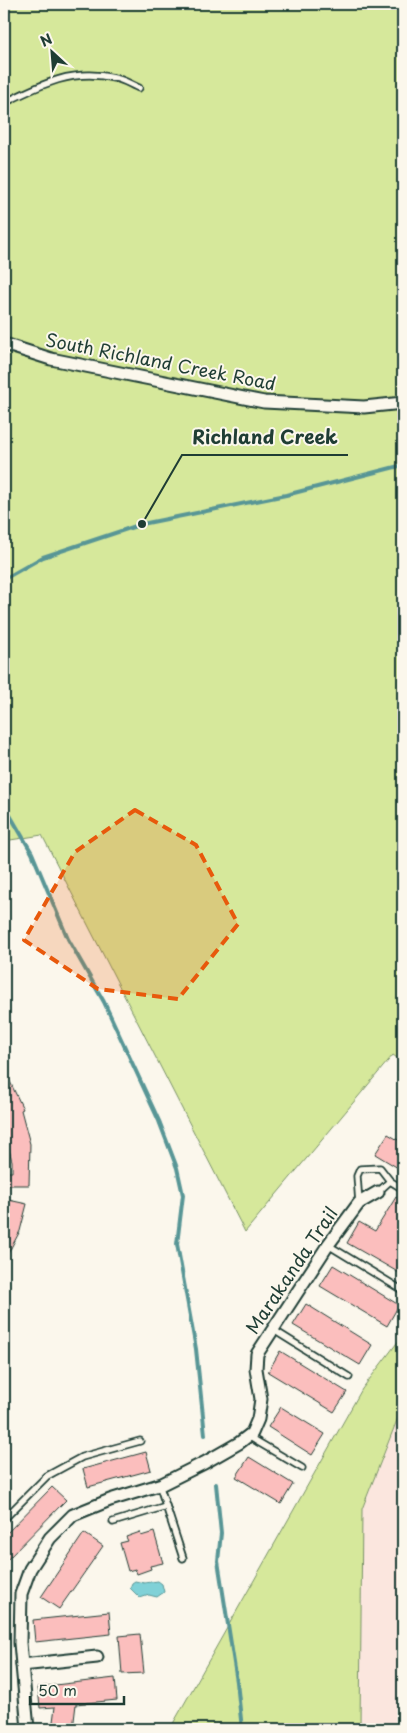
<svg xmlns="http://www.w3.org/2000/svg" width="407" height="1733" font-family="'Playpen Sans',sans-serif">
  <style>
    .built { fill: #fbe6de }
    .green { fill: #d6e89b; stroke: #7a9268 }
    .water { fill: #80d1d7; stroke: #599696 }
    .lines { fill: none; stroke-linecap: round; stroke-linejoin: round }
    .stream { stroke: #599696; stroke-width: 4 }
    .building { fill: #fbbebd; stroke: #1f3d34 }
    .service-casing { stroke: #1f3d34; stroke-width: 9 }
    .minor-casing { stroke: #1f3d34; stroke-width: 15 }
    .service { stroke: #fbf7ec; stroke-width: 5.5 }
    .minor { stroke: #fbf7ec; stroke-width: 11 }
    .marked { fill: #e8590c; fill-opacity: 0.2; stroke: #e8590c; stroke-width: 4; stroke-dasharray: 10 6; stroke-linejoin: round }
    .labels { text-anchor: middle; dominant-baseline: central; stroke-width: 4; stroke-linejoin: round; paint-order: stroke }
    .street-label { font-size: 18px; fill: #1f3d34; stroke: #fbf7ec }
    .leader { fill: none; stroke: #1f3d34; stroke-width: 2 }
    .callout-dot { fill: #1f3d34; stroke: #fbf7ec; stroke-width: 2 }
    .callout-label { font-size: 19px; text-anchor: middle; font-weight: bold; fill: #1f3d34; stroke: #fbf7ec; stroke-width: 4; stroke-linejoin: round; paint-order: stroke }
  </style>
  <rect width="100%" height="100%" fill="#fbf7ec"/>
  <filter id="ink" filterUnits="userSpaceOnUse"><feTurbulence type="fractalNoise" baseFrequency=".02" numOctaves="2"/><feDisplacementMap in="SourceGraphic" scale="10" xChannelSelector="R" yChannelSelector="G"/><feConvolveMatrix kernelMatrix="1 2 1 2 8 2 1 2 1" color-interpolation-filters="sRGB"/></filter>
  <g filter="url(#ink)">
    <path class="built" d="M 403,1405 L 403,1729 L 360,1729 L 362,1509 Z"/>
    <g class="green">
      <path d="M 4,4 L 403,4 L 403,1062 L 393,1055 L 245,1232 L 42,835 L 4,841 Z"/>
      <path d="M 403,1335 L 403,1405 L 362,1509 L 360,1729 L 170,1729 L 362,1389 Z"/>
    </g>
    <path class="water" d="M 135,1581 L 144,1583 L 158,1581 L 162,1584 L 164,1592 L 157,1597 L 149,1595 L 140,1598 L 130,1588 L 132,1583 Z"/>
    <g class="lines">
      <g class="stream">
        <path d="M 4,579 L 43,557 L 142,524 L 286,495 L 403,465"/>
        <path d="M 4,805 L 32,853 L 68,939 L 104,1002 L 159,1121 L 177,1168 L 183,1195 L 177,1244 L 196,1349 L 205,1435"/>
        <path d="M 216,1484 L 221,1533 L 218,1561 L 237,1682 L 242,1729"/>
      </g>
    </g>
    <g class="building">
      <path d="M 4,1069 L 23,1109 L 21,1110 L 30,1144 L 29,1185 L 7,1185 L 7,1172 L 12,1172 L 12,1161 L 4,1131 Z"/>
      <path d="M 388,1134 L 403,1143 L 403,1171 L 375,1154 Z"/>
      <path d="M 396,1197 L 403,1201 L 403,1275 L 347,1243 L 359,1222 L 375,1231 Z"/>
      <path d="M 4,1199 L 27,1204 L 20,1231 L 4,1261 Z"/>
      <path d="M 333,1265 L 399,1305 L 387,1326 L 320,1286 Z"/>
      <path d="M 306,1304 L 372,1345 L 360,1365 L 293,1325 Z"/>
      <path d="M 280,1351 L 347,1392 L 334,1412 L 268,1372 Z"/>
      <path d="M 281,1407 L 325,1434 L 312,1455 L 268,1427 Z"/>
      <path d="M 146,1452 L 151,1470 L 88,1487 L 83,1469 Z"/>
      <path d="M 249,1457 L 293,1484 L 281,1504 L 236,1477 Z"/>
      <path d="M 52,1487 L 66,1500 L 4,1563 L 4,1536 Z"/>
      <path d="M 140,1532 L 141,1536 L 154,1532 L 163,1563 L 150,1566 L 151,1569 L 137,1574 L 135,1569 L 128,1571 L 120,1543 L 128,1541 L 126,1537 Z"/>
      <path d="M 84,1533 L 103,1546 L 59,1609 L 41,1597 Z"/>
      <path d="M 109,1612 L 111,1634 L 35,1642 L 33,1620 Z"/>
      <path d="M 140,1634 L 144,1673 L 122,1674 L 119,1636 Z"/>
      <path d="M 115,1678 L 117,1700 L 76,1704 L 73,1729 L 52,1729 L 55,1707 L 40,1708 L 38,1687 Z"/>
    </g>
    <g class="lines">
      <defs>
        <g id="service">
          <path d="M 4,103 C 40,85 72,68 114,78 C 123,79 131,85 139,88"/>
          <path d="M 378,1192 L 390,1181 L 403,1189"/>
          <path d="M 359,1203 L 357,1176 L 360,1169 L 380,1168 L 390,1181"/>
          <path d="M 328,1245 L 402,1290"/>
          <path d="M 272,1329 L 349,1377"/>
          <path d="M 248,1436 L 302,1468"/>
          <path d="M 159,1484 L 183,1558"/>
          <path d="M 4,1519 L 47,1476 L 82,1457 L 140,1441"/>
          <path d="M 113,1522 L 166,1506"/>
        </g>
        <g id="minor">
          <path d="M 4,344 L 51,359 L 264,402 L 364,407 L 403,403"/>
          <path d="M 22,1665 L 20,1643 L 21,1594 L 30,1569 L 50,1538 L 73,1515 L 110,1500 L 162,1484 L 204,1463 L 239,1443 L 252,1433 L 258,1419 L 261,1399 L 256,1369 L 257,1354 L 328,1245 L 359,1203 L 378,1192"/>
          <path d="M 28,1729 L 22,1665 L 97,1657"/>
        </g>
      </defs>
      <use href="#service" class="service-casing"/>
      <use href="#minor" class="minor-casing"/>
      <use href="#service" class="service"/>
      <use href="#minor" class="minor"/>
    </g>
  </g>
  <path class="marked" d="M 135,810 L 196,845 L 238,924 L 178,999 L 98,989 L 24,940 L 75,852 Z"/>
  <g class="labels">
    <g class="street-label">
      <text transform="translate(161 361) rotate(11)">South Richland Creek Road</text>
      <text transform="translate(291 1270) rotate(-56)">Marakanda Trail</text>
    </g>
  </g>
  <path class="leader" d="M142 524L182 455H348"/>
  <circle class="callout-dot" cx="142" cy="524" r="5"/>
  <g class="callout-label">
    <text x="265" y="444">Richland Creek</text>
  </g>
  <rect width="407" height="1733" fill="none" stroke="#fbf7ec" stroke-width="20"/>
  <rect x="10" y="10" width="387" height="1713" fill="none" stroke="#1f3d34" stroke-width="2" filter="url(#ink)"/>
  <g transform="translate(52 52) rotate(334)" stroke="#fbf7ec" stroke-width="4" paint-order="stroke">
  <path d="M0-4L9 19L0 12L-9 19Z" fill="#1f3d34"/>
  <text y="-8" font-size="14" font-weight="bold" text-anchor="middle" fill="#1f3d34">N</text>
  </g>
  <path d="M30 1696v8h94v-8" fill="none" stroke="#1f3d34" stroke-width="2.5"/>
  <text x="38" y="1696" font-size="15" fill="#1f3d34" stroke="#fbf7ec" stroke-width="4" paint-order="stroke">50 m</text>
</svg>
